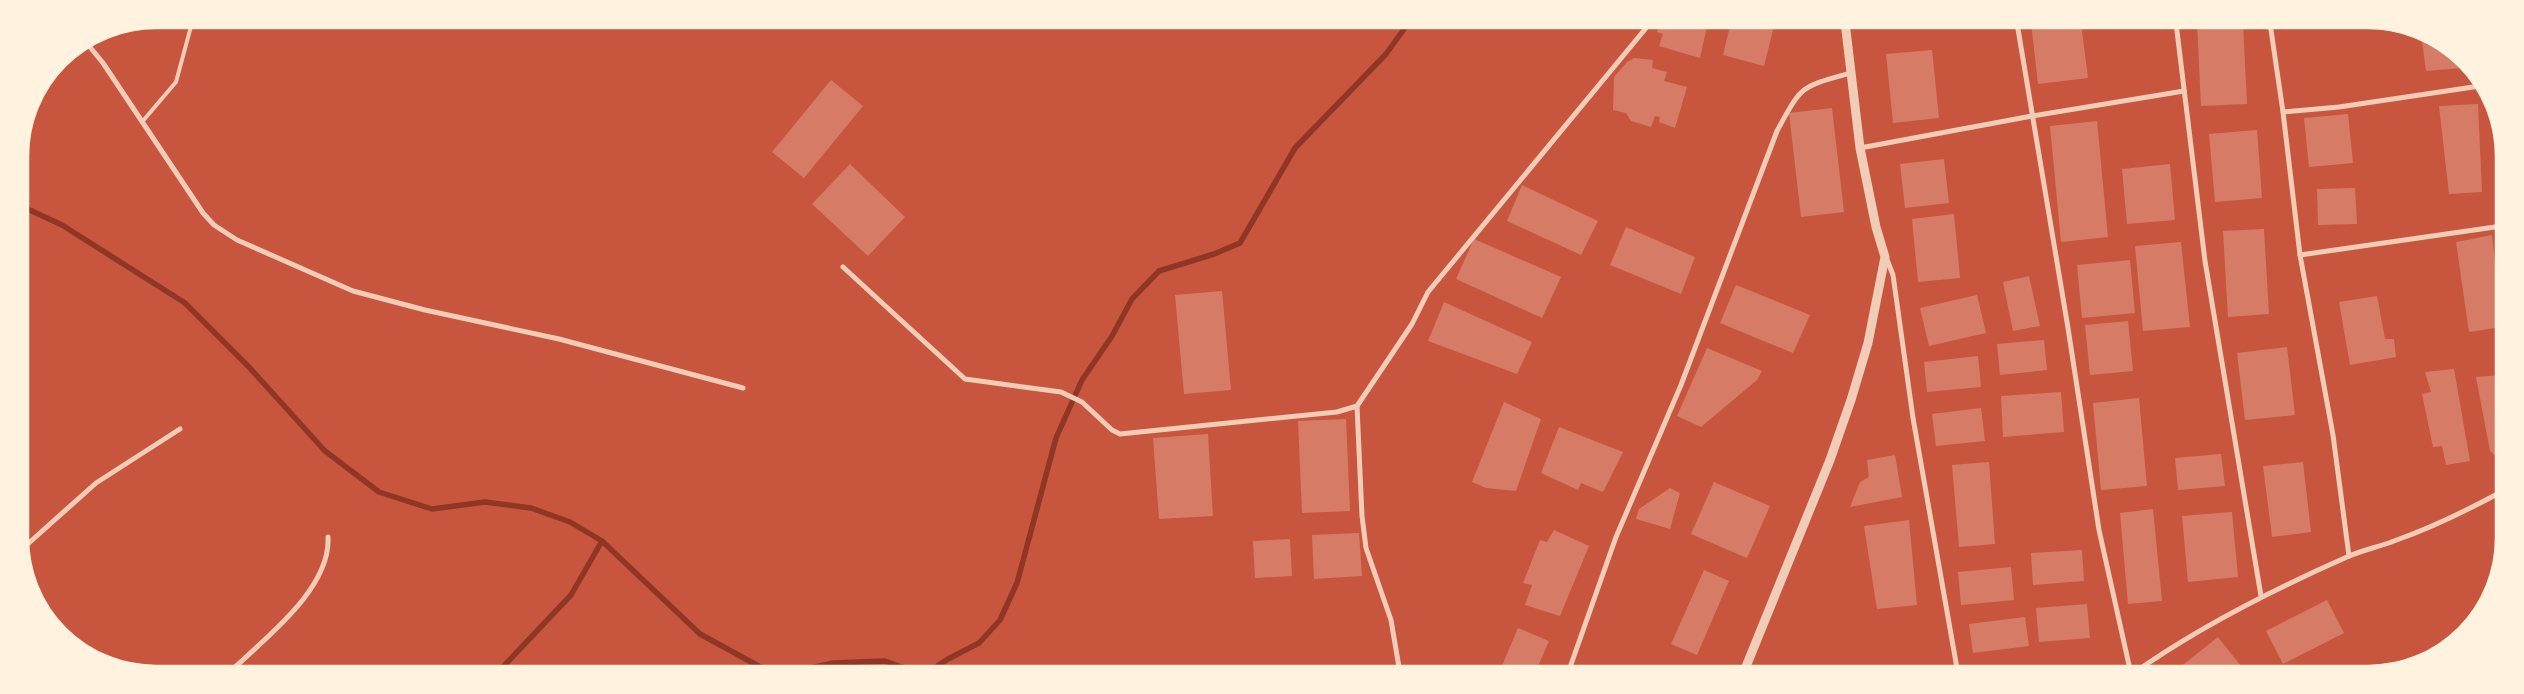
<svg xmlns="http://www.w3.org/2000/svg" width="2524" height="694" font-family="'Fira Sans Condensed',sans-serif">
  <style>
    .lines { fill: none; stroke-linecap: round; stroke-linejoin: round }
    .stream { stroke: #8f3625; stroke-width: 5.5 }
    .building { fill: #d67c66 }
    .service { stroke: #f1ccb7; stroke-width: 4 }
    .minor { stroke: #f1ccb7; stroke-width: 5 }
    .tertiary { stroke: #f1ccb7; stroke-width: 9 }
    .rim { fill: none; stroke: #fff3e0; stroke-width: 2.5 }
  </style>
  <rect width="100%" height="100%" fill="#c8553d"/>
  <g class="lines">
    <g class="stream">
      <path d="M 19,205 L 62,225 L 185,303 L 248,366 L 325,451 L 379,492 L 432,509 L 485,502 L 531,508 L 570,522 L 602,541 L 700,634 L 764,669 L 797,671 L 833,663 L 885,661 L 916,672"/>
      <path d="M 499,671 L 571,595 L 602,541"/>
      <path d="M 928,672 L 948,659 L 979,643 L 1000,620 L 1017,583 L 1056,438 L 1082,380 L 1112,336 L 1132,299 L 1159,271 L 1214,254 L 1240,243 L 1295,148 L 1386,54 L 1407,25 L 1406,21"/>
    </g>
  </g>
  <g class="building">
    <path d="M 1660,22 L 1708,22 L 1700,58 L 1659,46 L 1663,34 L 1657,32 Z"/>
    <path d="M 1731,22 L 1760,22 L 1774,26 L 1764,66 L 1723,55 Z"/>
    <path d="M 2031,23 L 2081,23 L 2088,78 L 2038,84 Z"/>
    <path d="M 2197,23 L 2243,23 L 2247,104 L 2201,106 Z"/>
    <path d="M 2421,33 L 2460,56 L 2461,68 L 2426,71 Z"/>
    <path d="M 1932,50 L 1939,118 L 1893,123 L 1886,54 Z"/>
    <path d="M 1634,58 L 1653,60 L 1652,68 L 1667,72 L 1664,81 L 1687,87 L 1675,128 L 1659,122 L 1660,117 L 1655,116 L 1651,127 L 1631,121 L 1626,113 L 1613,110 L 1614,77 L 1627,62 Z"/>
    <path d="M 831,80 L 863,106 L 804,178 L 772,152 Z"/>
    <path d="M 2478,104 L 2482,192 L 2449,194 L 2439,106 Z"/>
    <path d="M 1832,108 L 1844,212 L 1801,217 L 1789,113 Z"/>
    <path d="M 2348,114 L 2353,163 L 2309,167 L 2304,118 Z"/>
    <path d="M 2097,121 L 2108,237 L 2061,242 L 2050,126 Z"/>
    <path d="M 2257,130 L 2262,198 L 2215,202 L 2209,134 Z"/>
    <path d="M 1944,159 L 1949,203 L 1905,208 L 1900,164 Z"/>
    <path d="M 850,164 L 905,217 L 868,256 L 812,204 Z"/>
    <path d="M 2170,164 L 2175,220 L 2127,224 L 2122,169 Z"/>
    <path d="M 1522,185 L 1598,221 L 1581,255 L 1507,221 Z"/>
    <path d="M 2355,188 L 2357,224 L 2318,225 L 2317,189 Z"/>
    <path d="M 1954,214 L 1960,278 L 1918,282 L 1912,219 Z"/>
    <path d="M 1626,227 L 1695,257 L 1681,294 L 1610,265 Z"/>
    <path d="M 2264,229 L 2269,314 L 2228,317 L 2223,231 Z"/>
    <path d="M 2492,235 L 2502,327 L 2469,332 L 2456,242 Z"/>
    <path d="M 1474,239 L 1561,277 L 1542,318 L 1456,279 Z"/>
    <path d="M 2181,242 L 2190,327 L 2143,331 L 2135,246 Z"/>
    <path d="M 2130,260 L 2135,313 L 2082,318 L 2077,265 Z"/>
    <path d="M 2029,276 L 2040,326 L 2013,331 L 2003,282 Z"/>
    <path d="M 1736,285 L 1810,315 L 1793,353 L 1720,323 Z"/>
    <path d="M 1222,291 L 1231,390 L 1184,394 L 1175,295 Z"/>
    <path d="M 1977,295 L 1986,333 L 1929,346 L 1920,308 Z"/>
    <path d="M 2377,296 L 2385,339 L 2394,339 L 2396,357 L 2350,365 L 2339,302 Z"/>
    <path d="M 1444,302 L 1532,342 L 1517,374 L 1428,341 Z"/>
    <path d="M 2128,321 L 2133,371 L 2090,375 L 2085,325 Z"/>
    <path d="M 2044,340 L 2047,370 L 2000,375 L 1997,344 Z"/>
    <path d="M 2287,347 L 2295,415 L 2245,420 L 2237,353 Z"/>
    <path d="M 1707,348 L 1762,371 L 1757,380 L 1701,427 L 1677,416 Z"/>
    <path d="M 1978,356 L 1981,387 L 1927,392 L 1924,362 Z"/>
    <path d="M 2454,369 L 2470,461 L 2446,465 L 2442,446 L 2433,447 L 2422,394 L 2431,392 L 2425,372 Z"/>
    <path d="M 2502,375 L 2501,420 L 2501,461 L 2490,451 L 2476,377 Z"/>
    <path d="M 2061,392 L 2064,432 L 2003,437 L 2001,396 Z"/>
    <path d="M 2139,398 L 2147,486 L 2101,490 L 2093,403 Z"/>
    <path d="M 1504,402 L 1541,419 L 1516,491 L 1486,488 L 1472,482 Z"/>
    <path d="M 1981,408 L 1985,441 L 1936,446 L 1932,414 Z"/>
    <path d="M 1346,419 L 1350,511 L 1302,513 L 1298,421 Z"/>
    <path d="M 1559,427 L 1623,452 L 1603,492 L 1581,483 L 1578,490 L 1541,473 Z"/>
    <path d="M 1208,434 L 1213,516 L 1159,519 L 1153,438 Z"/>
    <path d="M 2221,454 L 2225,486 L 2178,490 L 2175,458 Z"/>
    <path d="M 1895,455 L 1902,497 L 1850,507 L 1860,482 L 1869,477 L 1867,460 Z"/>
    <path d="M 1989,462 L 1995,544 L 1959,547 L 1952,465 Z"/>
    <path d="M 2303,462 L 2311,532 L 2272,537 L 2263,466 Z"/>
    <path d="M 1714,482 L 1770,506 L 1747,558 L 1691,534 Z"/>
    <path d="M 1670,488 L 1680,493 L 1670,529 L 1636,519 L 1639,509 Z"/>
    <path d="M 2153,509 L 2162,601 L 2128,604 L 2120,513 Z"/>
    <path d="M 2232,512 L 2238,577 L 2188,582 L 2182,516 Z"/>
    <path d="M 1909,520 L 1917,605 L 1877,609 L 1864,526 Z"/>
    <path d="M 1554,530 L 1589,546 L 1560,616 L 1525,605 L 1532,585 L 1523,583 L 1540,540 L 1547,542 Z"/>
    <path d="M 1359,533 L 1362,576 L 1314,579 L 1312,535 Z"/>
    <path d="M 1290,539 L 1292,576 L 1255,578 L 1253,541 Z"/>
    <path d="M 2082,550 L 2084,581 L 2033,585 L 2031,553 Z"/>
    <path d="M 2011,567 L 2014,600 L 1961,605 L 1958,572 Z"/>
    <path d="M 1704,570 L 1729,581 L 1697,655 L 1671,644 Z"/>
    <path d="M 2327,600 L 2344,633 L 2283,664 L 2266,631 Z"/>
    <path d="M 2087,604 L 2090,638 L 2039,642 L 2036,608 Z"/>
    <path d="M 2025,617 L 2029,646 L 1973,653 L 1969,624 Z"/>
    <path d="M 1518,628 L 1549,641 L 1535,673 L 1499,673 Z"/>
    <path d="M 2218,637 L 2248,675 L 2184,675 L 2179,668 Z"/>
    <path d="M 2039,670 L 2040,674 L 2011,674 L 2011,673 Z"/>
  </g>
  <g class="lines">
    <path class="service" d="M 142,122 L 176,82 L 193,19"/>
    <g class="minor">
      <path d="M 2017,23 L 2068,328 L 2099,530 L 2131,674"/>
      <path d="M 2176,23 L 2205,261 L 2261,596"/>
      <path d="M 2270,23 L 2283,112 L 2300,255 L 2333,435 L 2349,556"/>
      <path d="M 85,41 L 103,63 L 203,213 L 214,225 L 237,240 L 353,291 L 425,310 L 559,339 L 743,388"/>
      <path d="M 2283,112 L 2339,107 L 2480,86"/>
      <path d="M 1860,148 L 2032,116 L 2184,91"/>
      <path d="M 2300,255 L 2502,226"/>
      <path d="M 1886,257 L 1893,275 L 1913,418 L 1958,674"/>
      <path d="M 843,267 L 965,379 L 1061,392 L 1082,402 L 1112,430 L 1120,434 L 1337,412 L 1357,406 L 1412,324 L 1428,292 L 1651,22"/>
      <path d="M 1357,406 L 1362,516 L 1366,548 L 1391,620 L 1400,673"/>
      <path d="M 21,550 L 96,483 L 180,429"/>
      <path d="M 231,671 C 265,638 331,589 328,537"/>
      <path d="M 1568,673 L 1616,537 L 1681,385 L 1777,131 C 1802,85 1800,87 1851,73"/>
      <path d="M 2131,675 C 2198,627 2272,590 2347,557 C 2362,550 2379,547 2394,541 C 2431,528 2466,511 2501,492"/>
    </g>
    <path class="tertiary" d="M 1743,674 L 1830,460 L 1851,400 L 1868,343 L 1885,257 L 1876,227 L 1860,148 L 1845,22"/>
  </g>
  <path d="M0 0H2524V694H0ZM156 28H2368A128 128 0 0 1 2496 156V538A128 128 0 0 1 2368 666H156A128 128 0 0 1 28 538V156A128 128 0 0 1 156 28Z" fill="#fff3e0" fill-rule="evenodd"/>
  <path class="rim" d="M156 28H2368A128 128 0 0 1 2496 156V538A128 128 0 0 1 2368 666H156A128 128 0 0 1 28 538V156A128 128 0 0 1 156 28Z"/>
</svg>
